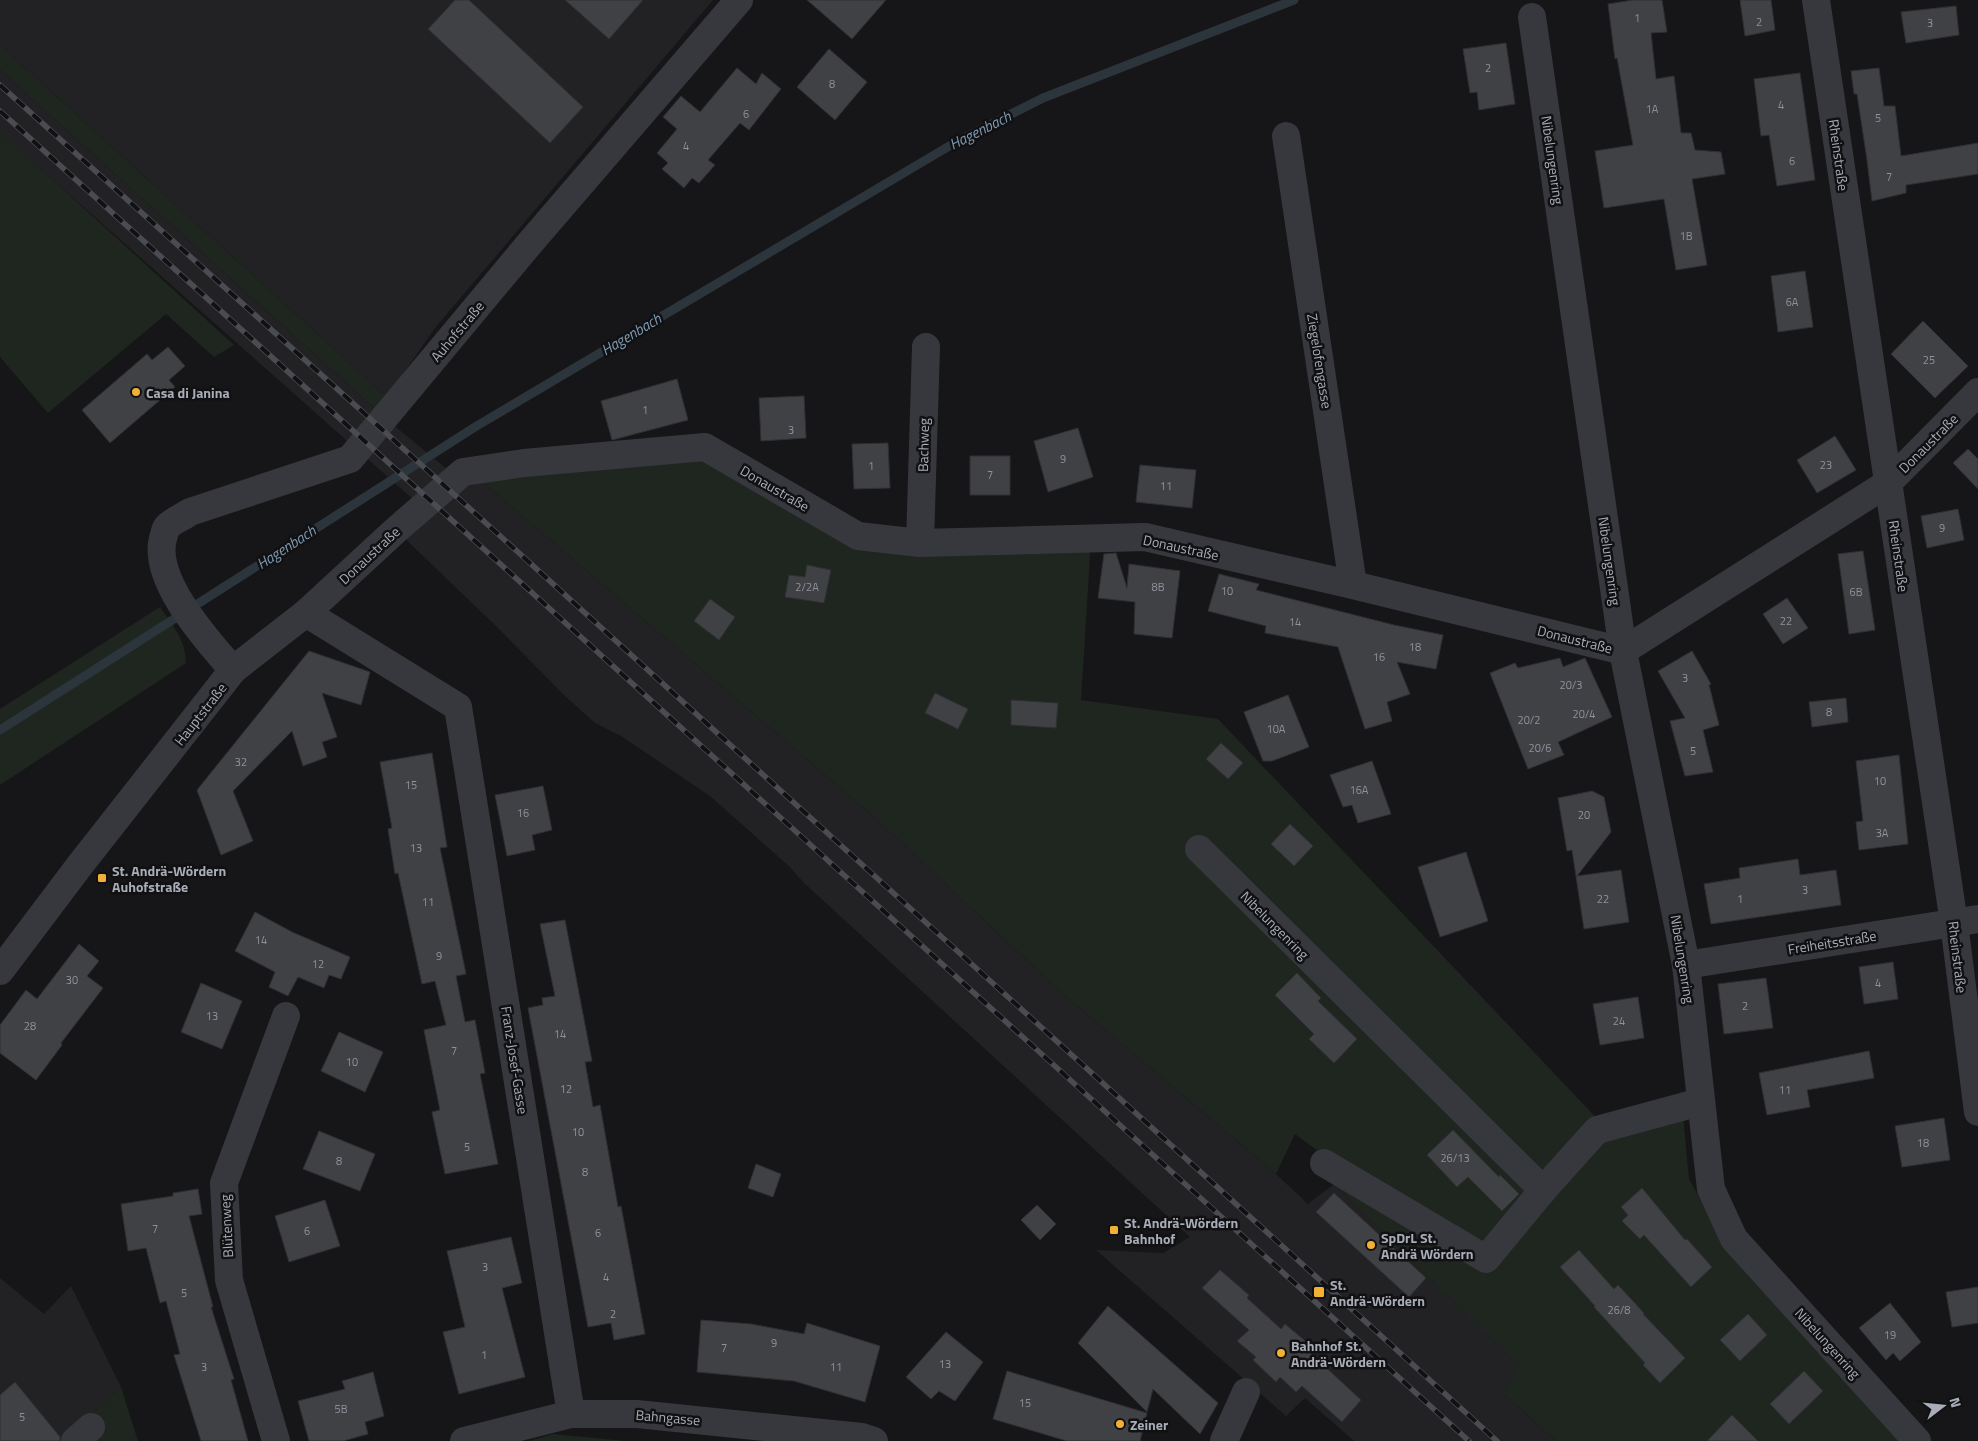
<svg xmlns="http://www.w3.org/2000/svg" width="1978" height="1441" font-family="'Titillium Web',sans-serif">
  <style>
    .built { fill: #222225 }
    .green { fill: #1e261f }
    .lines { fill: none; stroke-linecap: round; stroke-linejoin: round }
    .stream { stroke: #2c353c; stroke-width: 9 }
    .building { fill: #404145; stroke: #303034 }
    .minor { stroke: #37383d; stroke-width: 28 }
    .rail-casing { stroke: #4a4c52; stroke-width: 5.5 }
    .rail { stroke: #111113; stroke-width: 4; stroke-dasharray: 11; stroke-linecap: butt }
    .poi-dot { fill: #f2b134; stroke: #111113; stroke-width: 2 }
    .labels { text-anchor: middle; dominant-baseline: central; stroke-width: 5; stroke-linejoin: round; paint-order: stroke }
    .number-label { font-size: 11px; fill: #8e929b }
    .street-label { font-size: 14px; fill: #a8adb8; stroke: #111113 }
    .poi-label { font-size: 14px; font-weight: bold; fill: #a8adb8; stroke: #111113; text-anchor: start }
    .water-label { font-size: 15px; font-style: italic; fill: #7f9bb3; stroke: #111113 }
  </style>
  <rect width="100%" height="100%" fill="#161618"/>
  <g class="built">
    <path d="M 0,0 L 713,0 L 435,328 L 387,397 L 0,45 Z"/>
    <path d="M 0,70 L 385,418 L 465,484 L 477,477 L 684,654 L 871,814 L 1061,992 L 1276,1174 L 1308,1204 L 1334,1184 L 1520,1366 L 1502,1392 L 1556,1441 L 1354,1441 L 1305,1398 L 1286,1416 L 1096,1250 L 1163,1253 L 1190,1237 L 803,882 L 790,867 L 710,796 L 621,736 L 595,723 L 565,696 L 499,629 L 396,530 L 425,510 L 0,133 Z"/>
    <path d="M 0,1278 L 44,1314 L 71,1286 L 121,1387 L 62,1441 L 0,1441 Z"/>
  </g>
  <g class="green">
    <path d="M 0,45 L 387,397 L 385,418 L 0,70 Z"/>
    <path d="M 0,133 L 9,140 L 234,345 L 214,357 L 166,314 L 48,413 L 0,357 Z"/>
    <path d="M 705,447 L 858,536 L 1091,539 L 1081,700 L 1218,719 L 1606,1128 L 1683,1115 L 1689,1179 L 1720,1234 L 1900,1441 L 1556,1441 L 1502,1392 L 1519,1366 L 1334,1184 L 1342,1169 L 1295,1134 L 1276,1174 L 1061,992 L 871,814 L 477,477 Z"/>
    <path d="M 160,607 C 173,626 186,640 186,663 L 0,785 L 0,709 Z"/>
    <path d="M 121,1387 L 138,1441 L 62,1441 Z"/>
    <path d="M 553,1434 L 625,1441 L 529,1441 Z"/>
  </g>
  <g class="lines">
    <path class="stream" d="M 0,730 L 475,427 L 956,142 L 1043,98 L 1294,0"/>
  </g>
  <g class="building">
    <path d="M 455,0 L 469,0 L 583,107 L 550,143 L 428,29 Z"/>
    <path d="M 565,0 L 643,0 L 609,39 Z"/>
    <path d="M 807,0 L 886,0 L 852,39 Z"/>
    <path d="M 1633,0 L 1662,0 L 1667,32 L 1651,33 L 1656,79 L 1674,76 L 1681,133 L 1691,133 L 1695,150 L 1721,152 L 1725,174 L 1692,179 L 1707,265 L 1676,270 L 1664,199 L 1604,208 L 1595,151 L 1633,145 L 1617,58 L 1615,59 L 1608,4 Z"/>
    <path d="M 1740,0 L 1771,0 L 1775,30 L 1745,36 Z"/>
    <path d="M 1956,6 L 1959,35 L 1906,43 L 1901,12 Z"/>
    <path d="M 1506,43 L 1515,104 L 1479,110 L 1477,92 L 1470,93 L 1463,49 Z"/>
    <path d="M 829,49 L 867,82 L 835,120 L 797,87 Z"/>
    <path d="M 737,68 L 756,84 L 762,73 L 781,89 L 749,130 L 740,123 L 708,160 L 715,165 L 699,183 L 692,178 L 684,188 L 662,169 L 668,163 L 657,153 L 677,129 L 663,117 L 681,96 L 700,112 Z"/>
    <path d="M 1879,68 L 1884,106 L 1895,106 L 1901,156 L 1978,143 L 1978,174 L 1906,185 L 1906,193 L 1872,201 L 1867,160 L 1857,94 L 1854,94 L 1851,71 Z"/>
    <path d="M 1800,73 L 1815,180 L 1777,186 L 1769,135 L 1761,136 L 1754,79 Z"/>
    <path d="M 1805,271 L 1813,327 L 1778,332 L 1771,276 Z"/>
    <path d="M 1923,321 L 1968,366 L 1935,398 L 1891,354 Z"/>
    <path d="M 168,347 L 185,366 L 169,380 L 175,387 L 110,443 L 82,410 L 147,354 L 152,360 Z"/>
    <path d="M 677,379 L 688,420 L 612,440 L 601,401 Z"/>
    <path d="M 804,396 L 806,438 L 761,441 L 759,398 Z"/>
    <path d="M 1078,428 L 1093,477 L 1048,492 L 1034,441 Z"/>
    <path d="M 1835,436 L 1856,470 L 1817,493 L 1797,460 Z"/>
    <path d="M 888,443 L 890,488 L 854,489 L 852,444 Z"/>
    <path d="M 1968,449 L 1978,459 L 1978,489 L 1953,463 Z"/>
    <rect x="970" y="456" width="40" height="39"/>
    <path d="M 1140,465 L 1196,470 L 1192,508 L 1136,502 Z"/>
    <path d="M 1958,509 L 1964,540 L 1927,548 L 1921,516 Z"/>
    <path d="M 1863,551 L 1875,630 L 1849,634 L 1838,554 Z"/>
    <path d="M 1116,553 L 1127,588 L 1129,564 L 1180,571 L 1172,638 L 1134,634 L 1135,602 L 1098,598 L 1104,554 Z"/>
    <path d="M 807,565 L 831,570 L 824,603 L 785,597 L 789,575 L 805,577 Z"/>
    <path d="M 1219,574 L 1259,584 L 1256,590 L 1394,625 L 1443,635 L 1436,669 L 1397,662 L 1410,694 L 1387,702 L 1392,721 L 1365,729 L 1338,647 L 1265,633 L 1266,626 L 1208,611 Z"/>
    <path d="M 1787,598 L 1808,628 L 1783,644 L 1763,614 Z"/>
    <path d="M 710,599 L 735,617 L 719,640 L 694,621 Z"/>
    <path d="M 309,651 L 370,672 L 361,705 L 322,693 L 337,737 L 322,742 L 327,757 L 303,766 L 292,731 L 233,791 L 253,841 L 221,855 L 197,790 Z"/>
    <path d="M 1692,651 L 1711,684 L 1709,685 L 1719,725 L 1703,730 L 1713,772 L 1685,776 L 1670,721 L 1685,718 L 1658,671 Z"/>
    <path d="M 1560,658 L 1563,667 L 1585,658 L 1612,717 L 1558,742 L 1564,755 L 1528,769 L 1490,673 L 1515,663 L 1518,668 Z"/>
    <path d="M 935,693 L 968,709 L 958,729 L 925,713 Z"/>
    <path d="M 1288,695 L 1309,747 L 1272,761 L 1263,761 L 1244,712 Z"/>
    <path d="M 1846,698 L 1848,722 L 1812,727 L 1809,702 Z"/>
    <path d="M 1011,700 L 1058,703 L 1056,728 L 1011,725 Z"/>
    <path d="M 1221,743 L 1243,763 L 1228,779 L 1206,759 Z"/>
    <path d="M 432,753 L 447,847 L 440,848 L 466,974 L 456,976 L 465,1022 L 475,1020 L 485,1073 L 480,1074 L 498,1164 L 445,1174 L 432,1112 L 440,1110 L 424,1030 L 446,1025 L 435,981 L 422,984 L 398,873 L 395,874 L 388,829 L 392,828 L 380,762 Z"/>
    <path d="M 1899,755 L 1908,844 L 1859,850 L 1856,822 L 1863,821 L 1856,761 Z"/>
    <path d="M 1372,761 L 1391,814 L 1358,823 L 1352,805 L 1343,807 L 1330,775 Z"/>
    <path d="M 543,786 L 552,830 L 532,835 L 535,850 L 507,856 L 495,795 Z"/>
    <path d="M 1592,791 L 1604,797 L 1611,832 L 1577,876 L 1621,870 L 1629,922 L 1584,929 L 1572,850 L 1567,851 L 1558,798 Z"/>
    <path d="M 1290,824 L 1313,846 L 1294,866 L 1271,844 Z"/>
    <path d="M 1466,852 L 1488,921 L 1440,937 L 1418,867 Z"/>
    <path d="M 1798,859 L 1800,875 L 1836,870 L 1841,905 L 1711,924 L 1704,884 L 1740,878 L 1739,868 Z"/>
    <path d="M 255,912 L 292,932 L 350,957 L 341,979 L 329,975 L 324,988 L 298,977 L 288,996 L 269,987 L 275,972 L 235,951 Z"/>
    <path d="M 565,920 L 592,1061 L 585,1062 L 593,1107 L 600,1105 L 618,1207 L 621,1206 L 645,1334 L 614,1340 L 611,1323 L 588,1327 L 528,1008 L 543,1005 L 542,998 L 555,996 L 540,924 Z"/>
    <path d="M 79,944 L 99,961 L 87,976 L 103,988 L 61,1043 L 62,1045 L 36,1080 L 0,1053 L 0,1025 L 26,990 L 37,999 Z"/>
    <path d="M 1893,962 L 1898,999 L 1864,1004 L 1859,967 Z"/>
    <path d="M 1297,973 L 1321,998 L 1318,1001 L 1357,1039 L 1334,1063 L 1309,1039 L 1314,1034 L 1275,995 Z"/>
    <path d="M 1766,978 L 1773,1028 L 1724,1034 L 1718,984 Z"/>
    <path d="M 201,983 L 242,1001 L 222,1049 L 181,1032 Z"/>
    <path d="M 1638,997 L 1644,1038 L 1600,1045 L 1593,1004 Z"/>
    <path d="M 339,1032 L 383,1052 L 365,1092 L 321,1071 Z"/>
    <path d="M 1869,1051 L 1874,1078 L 1807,1090 L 1810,1107 L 1767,1115 L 1759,1073 Z"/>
    <path d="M 1944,1118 L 1950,1160 L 1902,1167 L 1895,1126 Z"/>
    <path d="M 1453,1130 L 1499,1177 L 1500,1175 L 1519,1194 L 1502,1211 L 1468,1177 L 1457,1187 L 1427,1155 Z"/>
    <path d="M 319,1131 L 375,1154 L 360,1191 L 303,1169 Z"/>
    <path d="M 756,1164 L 781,1174 L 773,1197 L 748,1188 Z"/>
    <path d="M 1642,1188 L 1685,1240 L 1687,1239 L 1712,1267 L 1691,1287 L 1644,1235 L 1640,1239 L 1622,1221 L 1628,1215 L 1621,1207 Z"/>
    <path d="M 198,1189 L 202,1214 L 189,1216 L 213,1307 L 211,1307 L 234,1379 L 231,1380 L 248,1441 L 201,1441 L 174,1355 L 180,1354 L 166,1301 L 160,1303 L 146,1248 L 128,1251 L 121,1204 L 173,1196 L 173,1193 Z"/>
    <path d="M 1334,1193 L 1426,1278 L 1409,1297 L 1316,1212 Z"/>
    <path d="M 325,1200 L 340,1246 L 289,1262 L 275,1216 Z"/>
    <path d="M 1037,1205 L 1056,1224 L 1040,1240 L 1021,1220 Z"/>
    <path d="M 511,1237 L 522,1283 L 502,1288 L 525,1377 L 459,1394 L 443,1332 L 465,1327 L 447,1251 Z"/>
    <path d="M 1579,1250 L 1614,1289 L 1618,1285 L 1644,1313 L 1643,1314 L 1685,1358 L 1660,1383 L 1643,1365 L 1645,1363 L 1594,1307 L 1595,1306 L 1560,1267 Z"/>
    <path d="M 1220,1270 L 1249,1295 L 1247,1298 L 1281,1329 L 1285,1324 L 1310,1345 L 1306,1349 L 1361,1400 L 1342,1422 L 1302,1386 L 1296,1392 L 1280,1377 L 1276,1382 L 1253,1360 L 1256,1357 L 1237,1341 L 1249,1330 L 1202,1288 Z"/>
    <path d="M 1978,1287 L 1978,1323 L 1952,1327 L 1946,1292 Z"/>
    <path d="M 1890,1303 L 1921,1342 L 1900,1361 L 1893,1353 L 1886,1360 L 1859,1328 Z"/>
    <path d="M 1108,1306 L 1218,1403 L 1200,1434 L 1153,1389 L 1147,1412 L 1078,1343 Z"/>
    <path d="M 1748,1314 L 1767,1335 L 1740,1361 L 1720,1340 Z"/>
    <path d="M 701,1320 L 751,1324 L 804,1334 L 807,1323 L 880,1346 L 865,1402 L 794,1381 L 697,1372 Z"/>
    <path d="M 946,1332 L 983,1362 L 955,1401 L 939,1391 L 931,1399 L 906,1377 Z"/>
    <path d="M 1007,1371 L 1147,1413 L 1140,1441 L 1067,1441 L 993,1419 Z"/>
    <path d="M 1804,1371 L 1823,1391 L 1789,1424 L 1770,1404 Z"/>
    <path d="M 373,1372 L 384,1416 L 365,1422 L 368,1434 L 343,1441 L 309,1441 L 298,1401 L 345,1389 L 342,1381 Z"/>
    <path d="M 15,1382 L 60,1437 L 60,1441 L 0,1441 L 0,1395 Z"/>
    <path d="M 1732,1415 L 1758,1441 L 1707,1441 Z"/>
  </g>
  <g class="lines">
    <g class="minor">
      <path d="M 1816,0 L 1954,923 L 1978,1112"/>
      <path d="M 1532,17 L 1623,651 L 1686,965 L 1711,1189 L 1734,1239 L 1917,1441"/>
      <path d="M 1286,136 L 1353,585"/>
      <path d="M 920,543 L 926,347"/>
      <path d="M 306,613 L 458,707 L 571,1414"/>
      <path d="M 233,670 C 207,640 149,577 164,535 C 165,532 165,529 167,527 C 172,521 183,517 190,512 L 350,459 L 530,243 L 739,0"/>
      <path d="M 1199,849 L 1543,1190"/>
      <path d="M 1686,965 L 1978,919"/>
      <path d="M 0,971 L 80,865 L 233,670 L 306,613 L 396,530 L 463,472 L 524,463 L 705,447 L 858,536 L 920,543 L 1145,537 L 1353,585 L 1623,651 L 1888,483 L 1978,392"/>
      <path d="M 1324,1163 L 1486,1259 L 1543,1190 L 1597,1130 L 1700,1102"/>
      <path d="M 75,1441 L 91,1427"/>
      <path d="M 276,1441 L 229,1280 L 224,1183 L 286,1016"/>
      <path d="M 464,1441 L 571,1414 L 637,1414 L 862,1437 L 874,1441"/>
      <path d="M 1224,1441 L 1246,1392"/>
    </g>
    <defs>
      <g id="rail">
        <path d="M 0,85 L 498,534 L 1497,1441"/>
        <path d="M 0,111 L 1469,1441"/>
      </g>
    </defs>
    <use href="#rail" class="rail-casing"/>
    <use href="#rail" class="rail"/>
  </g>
  <g class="poi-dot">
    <circle cx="136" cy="392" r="5"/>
    <rect x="97" y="873" width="10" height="10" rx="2.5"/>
    <rect x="1109" y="1225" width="10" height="10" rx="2.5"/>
    <circle cx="1371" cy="1245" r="5"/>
    <rect x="1313" y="1286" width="12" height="12" rx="2.5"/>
    <circle cx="1281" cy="1353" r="5"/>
    <circle cx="1120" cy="1424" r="5"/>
  </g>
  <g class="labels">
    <g class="number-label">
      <text x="1637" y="18">1</text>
      <text x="1759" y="22">2</text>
      <text x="1930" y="23">3</text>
      <text x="1488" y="68">2</text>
      <text x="832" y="84">8</text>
      <text x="1781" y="105">4</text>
      <text x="1652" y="109">1A</text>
      <text x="746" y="114">6</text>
      <text x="1878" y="118">5</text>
      <text x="686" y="146">4</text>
      <text x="1792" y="161">6</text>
      <text x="1889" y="177">7</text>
      <text x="1686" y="236">1B</text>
      <text x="1792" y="302">6A</text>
      <text x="1929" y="360">25</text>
      <text x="645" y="410">1</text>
      <text x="791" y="430">3</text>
      <text x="1063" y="459">9</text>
      <text x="1826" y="465">23</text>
      <text x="871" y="466">1</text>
      <text x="990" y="475">7</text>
      <text x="1166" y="486">11</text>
      <text x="1942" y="528">9</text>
      <text x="807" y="587">2/2A</text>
      <text x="1158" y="587">8B</text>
      <text x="1227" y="591">10</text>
      <text x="1856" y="592">6B</text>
      <text x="1786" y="621">22</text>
      <text x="1295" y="622">14</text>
      <text x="1415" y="647">18</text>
      <text x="1379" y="657">16</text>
      <text x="1685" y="678">3</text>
      <text x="1571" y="685">20/3</text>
      <text x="1829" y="712">8</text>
      <text x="1584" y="714">20/4</text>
      <text x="1529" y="720">20/2</text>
      <text x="1276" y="729">10A</text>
      <text x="1540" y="748">20/6</text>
      <text x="1693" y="751">5</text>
      <text x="241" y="762">32</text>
      <text x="1880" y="781">10</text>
      <text x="411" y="785">15</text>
      <text x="1359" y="790">16A</text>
      <text x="523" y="813">16</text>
      <text x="1584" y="815">20</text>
      <text x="1882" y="833">3A</text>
      <text x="416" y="848">13</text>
      <text x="1805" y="890">3</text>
      <text x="1603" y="899">22</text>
      <text x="1740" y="899">1</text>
      <text x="428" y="902">11</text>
      <text x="261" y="940">14</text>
      <text x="439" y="956">9</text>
      <text x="318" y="964">12</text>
      <text x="72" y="980">30</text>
      <text x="1878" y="983">4</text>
      <text x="1745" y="1006">2</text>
      <text x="212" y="1016">13</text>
      <text x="1619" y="1021">24</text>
      <text x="30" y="1026">28</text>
      <text x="560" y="1034">14</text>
      <text x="454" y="1051">7</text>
      <text x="352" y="1062">10</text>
      <text x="566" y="1089">12</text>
      <text x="1785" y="1090">11</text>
      <text x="578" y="1132">10</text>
      <text x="1923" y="1143">18</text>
      <text x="467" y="1147">5</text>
      <text x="1455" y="1158">26/13</text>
      <text x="339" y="1161">8</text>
      <text x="585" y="1172">8</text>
      <text x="155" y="1229">7</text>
      <text x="307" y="1231">6</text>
      <text x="598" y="1233">6</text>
      <text x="485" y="1267">3</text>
      <text x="606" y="1277">4</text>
      <text x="184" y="1293">5</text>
      <text x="1619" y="1310">26/8</text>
      <text x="613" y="1314">2</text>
      <text x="1890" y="1335">19</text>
      <text x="774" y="1343">9</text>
      <text x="724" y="1348">7</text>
      <text x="484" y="1355">1</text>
      <text x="945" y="1364">13</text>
      <text x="204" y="1367">3</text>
      <text x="836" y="1367">11</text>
      <text x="1025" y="1403">15</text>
      <text x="341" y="1409">5B</text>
      <text x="22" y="1417">5</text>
    </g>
    <g class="street-label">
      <text transform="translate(1839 155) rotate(82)">Rheinstraße</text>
      <text transform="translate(1553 160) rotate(82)">Nibelungenring</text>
      <text transform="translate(457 331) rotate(-50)">Auhofstraße</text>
      <text transform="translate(1320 361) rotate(81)">Ziegelofengasse</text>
      <text transform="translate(1928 443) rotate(-45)">Donaustraße</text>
      <text transform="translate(923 445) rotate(-89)">Bachweg</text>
      <text transform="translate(775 488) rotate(30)">Donaustraße</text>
      <text transform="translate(1181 547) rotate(12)">Donaustraße</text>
      <text transform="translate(369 555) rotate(-43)">Donaustraße</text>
      <text transform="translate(1899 556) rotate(82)">Rheinstraße</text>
      <text transform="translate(1610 561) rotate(82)">Nibelungenring</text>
      <text transform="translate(1575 639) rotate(14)">Donaustraße</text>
      <text transform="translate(200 714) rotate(-52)">Hauptstraße</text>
      <text transform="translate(1275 925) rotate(45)">Nibelungenring</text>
      <text transform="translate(1832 942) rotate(-9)">Freiheitsstraße</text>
      <text transform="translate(1958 957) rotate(83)">Rheinstraße</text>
      <text transform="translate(1683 959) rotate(81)">Nibelungenring</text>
      <text transform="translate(515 1060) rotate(81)">Franz-Josef-Gasse</text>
      <text transform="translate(226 1226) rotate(-93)">Blütenweg</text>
      <text transform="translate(1828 1343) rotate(48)">Nibelungenring</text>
      <text transform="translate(668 1417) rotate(5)">Bahngasse</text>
    </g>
    <g class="poi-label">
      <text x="146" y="392">Casa di Janina</text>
      <text x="112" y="870">St. Andrä-Wördern<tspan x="112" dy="16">Auhofstraße</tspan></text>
      <text x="1124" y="1222">St. Andrä-Wördern<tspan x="1124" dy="16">Bahnhof</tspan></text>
      <text x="1381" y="1237">SpDrL St.<tspan x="1381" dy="16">Andrä Wördern</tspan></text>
      <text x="1330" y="1284">St.<tspan x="1330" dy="16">Andrä-Wördern</tspan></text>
      <text x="1291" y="1345">Bahnhof St.<tspan x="1291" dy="16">Andrä-Wördern</tspan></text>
      <text x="1130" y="1424">Zeiner</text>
    </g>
    <g class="water-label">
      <text transform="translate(980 130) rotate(-27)">Hagenbach</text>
      <text transform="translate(631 334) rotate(-31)">Hagenbach</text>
      <text transform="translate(286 547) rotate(-33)">Hagenbach</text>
    </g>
  </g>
  <g transform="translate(1943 1406) rotate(74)" stroke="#111113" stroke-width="4" paint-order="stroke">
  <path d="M0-4L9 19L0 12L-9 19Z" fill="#a8adb8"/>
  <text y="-8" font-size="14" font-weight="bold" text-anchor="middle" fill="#a8adb8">N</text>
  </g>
</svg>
